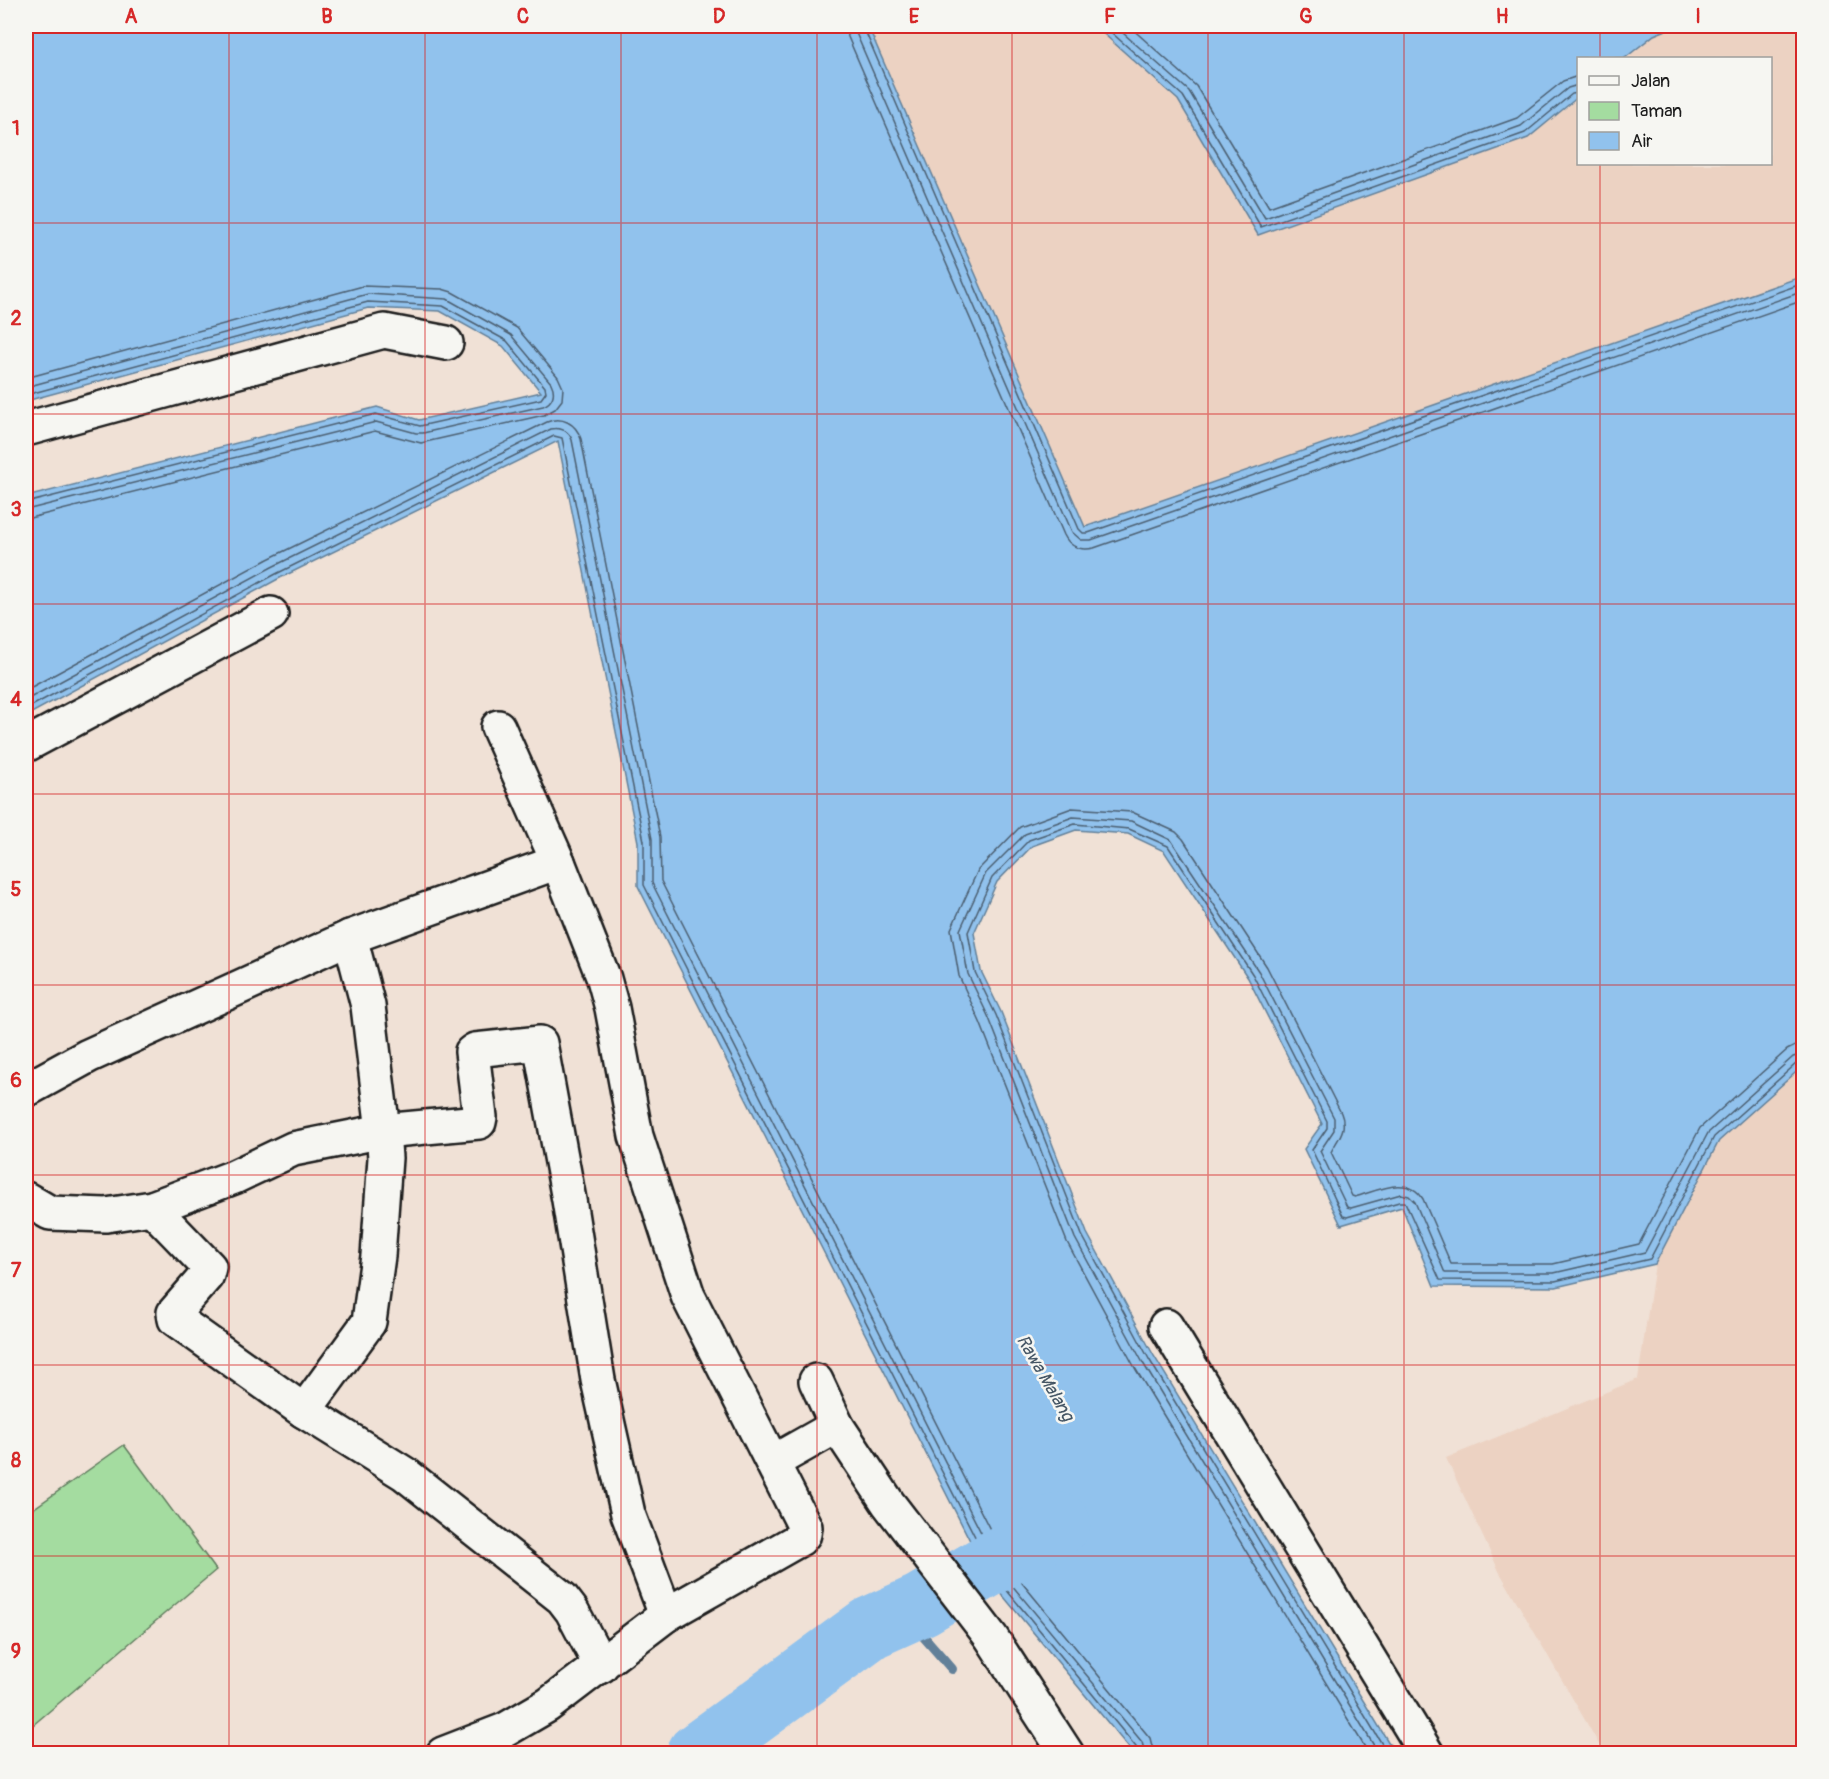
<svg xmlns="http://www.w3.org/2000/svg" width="1829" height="1779" font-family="Pangolin,sans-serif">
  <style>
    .built { fill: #ecd2c2 }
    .green { fill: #a4dca0; stroke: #607c5e; stroke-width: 1.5 }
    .water { fill: #91c2ed; stroke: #628099; stroke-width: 1.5 }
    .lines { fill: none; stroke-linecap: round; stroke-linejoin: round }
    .shore { stroke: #4b5e70; stroke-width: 1.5 }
    .stream { stroke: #628099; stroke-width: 10 }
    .river { stroke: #91c2ed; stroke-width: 63 }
    .minor-casing { stroke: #1c1c1c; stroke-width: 38 }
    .minor { stroke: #f6f6f2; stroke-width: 33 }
    .grid { fill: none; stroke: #d62828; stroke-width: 1.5; stroke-opacity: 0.55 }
    .labels { text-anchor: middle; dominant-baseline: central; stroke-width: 5; stroke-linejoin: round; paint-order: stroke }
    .water-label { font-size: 18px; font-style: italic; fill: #455665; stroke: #f6f6f2 }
    .neatline { fill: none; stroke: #d62828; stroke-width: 2 }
    .grid-label { font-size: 20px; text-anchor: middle; font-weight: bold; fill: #d62828 }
  </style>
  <rect width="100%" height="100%" fill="#f0e1d6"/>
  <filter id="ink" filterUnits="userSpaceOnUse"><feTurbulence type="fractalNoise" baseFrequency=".0167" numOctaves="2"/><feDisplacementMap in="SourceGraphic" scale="12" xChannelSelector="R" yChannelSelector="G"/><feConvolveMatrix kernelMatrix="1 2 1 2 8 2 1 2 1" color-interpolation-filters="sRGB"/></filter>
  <g filter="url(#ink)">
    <g class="built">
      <path d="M 868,26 L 1095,26 L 1178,100 L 1258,235 L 1528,138 L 1578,97 L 1578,164 L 1770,164 L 1770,58 L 1625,58 L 1654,35 L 1676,26 L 1803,26 L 1803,276 L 1085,527 Z"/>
      <path d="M 1803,1066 L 1803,1753 L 1604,1753 L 1499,1571 L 1446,1458 L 1638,1379 L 1655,1264 L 1719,1141 Z"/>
    </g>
    <path class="green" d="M 124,1445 L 216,1570 L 26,1731 L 26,1514 Z"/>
    <g class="water">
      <path d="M 26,26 L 868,26 L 1085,527 L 1803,276 L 1803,1066 L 1719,1141 L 1655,1264 L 1556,1287 L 1434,1286 L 1402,1207 L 1341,1225 L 1304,1149 L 1322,1124 L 1248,978 L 1164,851 L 1128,834 L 1076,830 L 1032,846 L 997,882 L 974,933 L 981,971 L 1001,1012 L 1087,1233 L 1154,1356 L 1395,1753 L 1133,1753 L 990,1580 L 638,886 L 638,842 L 558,441 L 278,579 L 26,716 L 26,497 L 377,407 L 419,420 L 541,392 L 503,346 L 440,311 L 368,308 L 26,401 Z"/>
      <path d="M 1095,26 L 1676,26 L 1654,35 L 1625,58 L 1578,58 L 1578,97 L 1528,138 L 1258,235 L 1178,100 Z"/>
    </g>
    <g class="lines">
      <g class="shore">
        <path d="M 846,26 L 848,37 L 1064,535 C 1070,547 1080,551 1094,548 L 1804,300"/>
        <path d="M 855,26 L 856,33 L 1072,532 L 1081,540 L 1091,540 L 1804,291"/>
        <path d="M 863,26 L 1079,529 L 1083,533 L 1088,533 L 1804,283"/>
        <path d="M 1104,26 L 1183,96 L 1261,227 L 1525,133 L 1572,94 L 1578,93"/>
        <path d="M 1115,26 L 1189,91 L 1265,218 L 1521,126 L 1568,88 L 1578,85"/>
        <path d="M 1129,26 L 1196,86 L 1269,207 L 1517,118 L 1563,81 L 1578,76"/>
        <path d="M 26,378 L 363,286 L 442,289 L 452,292 L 517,328 L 558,377 L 563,388 L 562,400 L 555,409 L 544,415 L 421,443 L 375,431 L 26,519"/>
        <path d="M 26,387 L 368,294 L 447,299 L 511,335 L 551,383 C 556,393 553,402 543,406 L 423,433 L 416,433 L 376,422 L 26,510"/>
        <path d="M 26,395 L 368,302 L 443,306 L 507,341 L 545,387 L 546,392 L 541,399 L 420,426 L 376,414 L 26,503"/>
        <path d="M 26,690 L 268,559 L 547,422 C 562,416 576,423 581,439 L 660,837 L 661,881 L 1009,1567 L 1150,1738 L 1154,1754"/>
        <path d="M 26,700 L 272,567 L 551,429 C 561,427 569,431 572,440 L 652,839 L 652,883 L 1001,1572 L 1142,1742 L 1145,1754"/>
        <path d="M 26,709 L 276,574 L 554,436 L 562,438 L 644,841 L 644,885 L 995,1576 L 1136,1747 L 1138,1754"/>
        <path d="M 1369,1754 L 1135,1368 L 1067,1242 L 980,1022 L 959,976 L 951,929 L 978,870 L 1020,827 L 1072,808 L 1132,812 L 1176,832 L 1183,839 L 1267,967 L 1341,1113 C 1348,1130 1338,1138 1331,1152 L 1352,1196 L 1355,1197 C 1377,1191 1408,1174 1423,1199 L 1451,1264 L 1553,1264 L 1639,1244 L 1700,1128 L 1787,1050 L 1795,1046 L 1804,1045"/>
        <path d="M 1379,1754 L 1143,1363 L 1075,1238 L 989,1018 L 968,974 L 960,930 L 986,873 L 1025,834 L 1073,817 L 1131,821 L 1171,840 L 1259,972 L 1334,1118 L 1334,1130 L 1320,1151 L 1347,1207 L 1351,1208 L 1401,1194 L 1409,1196 L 1415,1202 L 1445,1273 L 1554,1273 L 1645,1252 L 1708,1133 L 1793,1057 L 1804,1054"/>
        <path d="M 1388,1754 L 1149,1359 L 1082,1235 L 996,1015 L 975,972 L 968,932 L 992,878 L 1029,840 L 1075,824 L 1129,829 L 1168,846 L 1253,975 L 1327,1121 L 1327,1128 L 1312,1150 L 1343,1216 L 1347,1217 L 1399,1202 L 1405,1202 L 1440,1280 L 1555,1281 L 1650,1259 L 1714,1137 L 1797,1063 L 1804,1062"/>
      </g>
      <path class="stream" d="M 903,1613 L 952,1669"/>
      <path class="river" d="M 698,1754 L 870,1628 L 921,1605 L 1059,1524"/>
      <defs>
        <g id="minor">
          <path d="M 26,429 L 384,331 L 446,343"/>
          <path d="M 26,745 L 271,614"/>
          <path d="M 26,1090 L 88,1056 L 350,937 L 558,862"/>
          <path d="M 26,1199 L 50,1213 L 106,1215 L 152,1208 L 234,1177 L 293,1149 L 383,1131 L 479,1122 L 480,1117 L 472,1052 L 475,1050 L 540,1043 L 569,1200 L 598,1380 L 628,1514 L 666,1615"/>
          <path d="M 152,1208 L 209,1267 L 207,1275 L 174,1313 L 175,1319 L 304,1411 L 405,1474 L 562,1598 L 572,1611 L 601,1666"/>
          <path d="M 1166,1326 L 1427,1754"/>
          <path d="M 816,1381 L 837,1426 L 888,1503 L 991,1637 L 1067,1754"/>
          <path d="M 304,1411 L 369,1322 L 378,1256 L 385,1158 L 383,1131 L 368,1006 L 350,937"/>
          <path d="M 773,1462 L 837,1426"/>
          <path d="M 443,1754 L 505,1730 L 548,1705 L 666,1615 L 800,1539 L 804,1534 L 805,1527 L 688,1296 L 636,1136 L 612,1008 L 604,979 L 558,862 L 498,727"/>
        </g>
      </defs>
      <use href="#minor" class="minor-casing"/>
      <use href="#minor" class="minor"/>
    </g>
  </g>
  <path class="grid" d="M 229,26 L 229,1754M 425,26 L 425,1754M 621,26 L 621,1754M 817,26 L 817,1754M 1012,26 L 1012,1754M 1208,26 L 1208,1754M 1404,26 L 1404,1754M 1600,26 L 1600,58M 1600,164 L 1600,1754M 26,223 L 1804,223M 26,414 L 1804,414M 26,604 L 1804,604M 26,794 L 1804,794M 26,985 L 1804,985M 26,1175 L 1804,1175M 26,1365 L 1804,1365M 26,1556 L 1804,1556"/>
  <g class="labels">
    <g class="water-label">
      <text transform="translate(1045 1378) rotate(60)">Rawa Malang</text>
    </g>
  </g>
  <rect width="1829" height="1779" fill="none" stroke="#f6f6f2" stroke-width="66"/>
  <rect x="1577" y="57" width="195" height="108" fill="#f6f6f2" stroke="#9f9f9c" stroke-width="1.5"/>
  <rect x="1589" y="76" width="30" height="9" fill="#f6f6f2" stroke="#9f9f9c" stroke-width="1.5"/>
  <text x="1631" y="87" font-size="18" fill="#1c1c1c">Jalan</text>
  <rect x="1589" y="102" width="30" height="18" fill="#a4dca0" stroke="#9f9f9c" stroke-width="1.5"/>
  <text x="1631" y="117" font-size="18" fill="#1c1c1c">Taman</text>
  <rect x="1589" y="132" width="30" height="18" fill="#91c2ed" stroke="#9f9f9c" stroke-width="1.5"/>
  <text x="1631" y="147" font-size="18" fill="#1c1c1c">Air</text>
  <rect x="33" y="33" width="1763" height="1713" class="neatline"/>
  <g class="grid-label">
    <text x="131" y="23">A</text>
    <text x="327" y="23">B</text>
    <text x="523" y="23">C</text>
    <text x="719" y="23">D</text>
    <text x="914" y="23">E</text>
    <text x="1110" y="23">F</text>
    <text x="1306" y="23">G</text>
    <text x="1502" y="23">H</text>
    <text x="1698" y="23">I</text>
    <text x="16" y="135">1</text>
    <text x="16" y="325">2</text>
    <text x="16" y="516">3</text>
    <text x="16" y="706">4</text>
    <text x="16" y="896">5</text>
    <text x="16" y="1087">6</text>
    <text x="16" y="1277">7</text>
    <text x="16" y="1467">8</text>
    <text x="16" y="1658">9</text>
  </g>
</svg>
